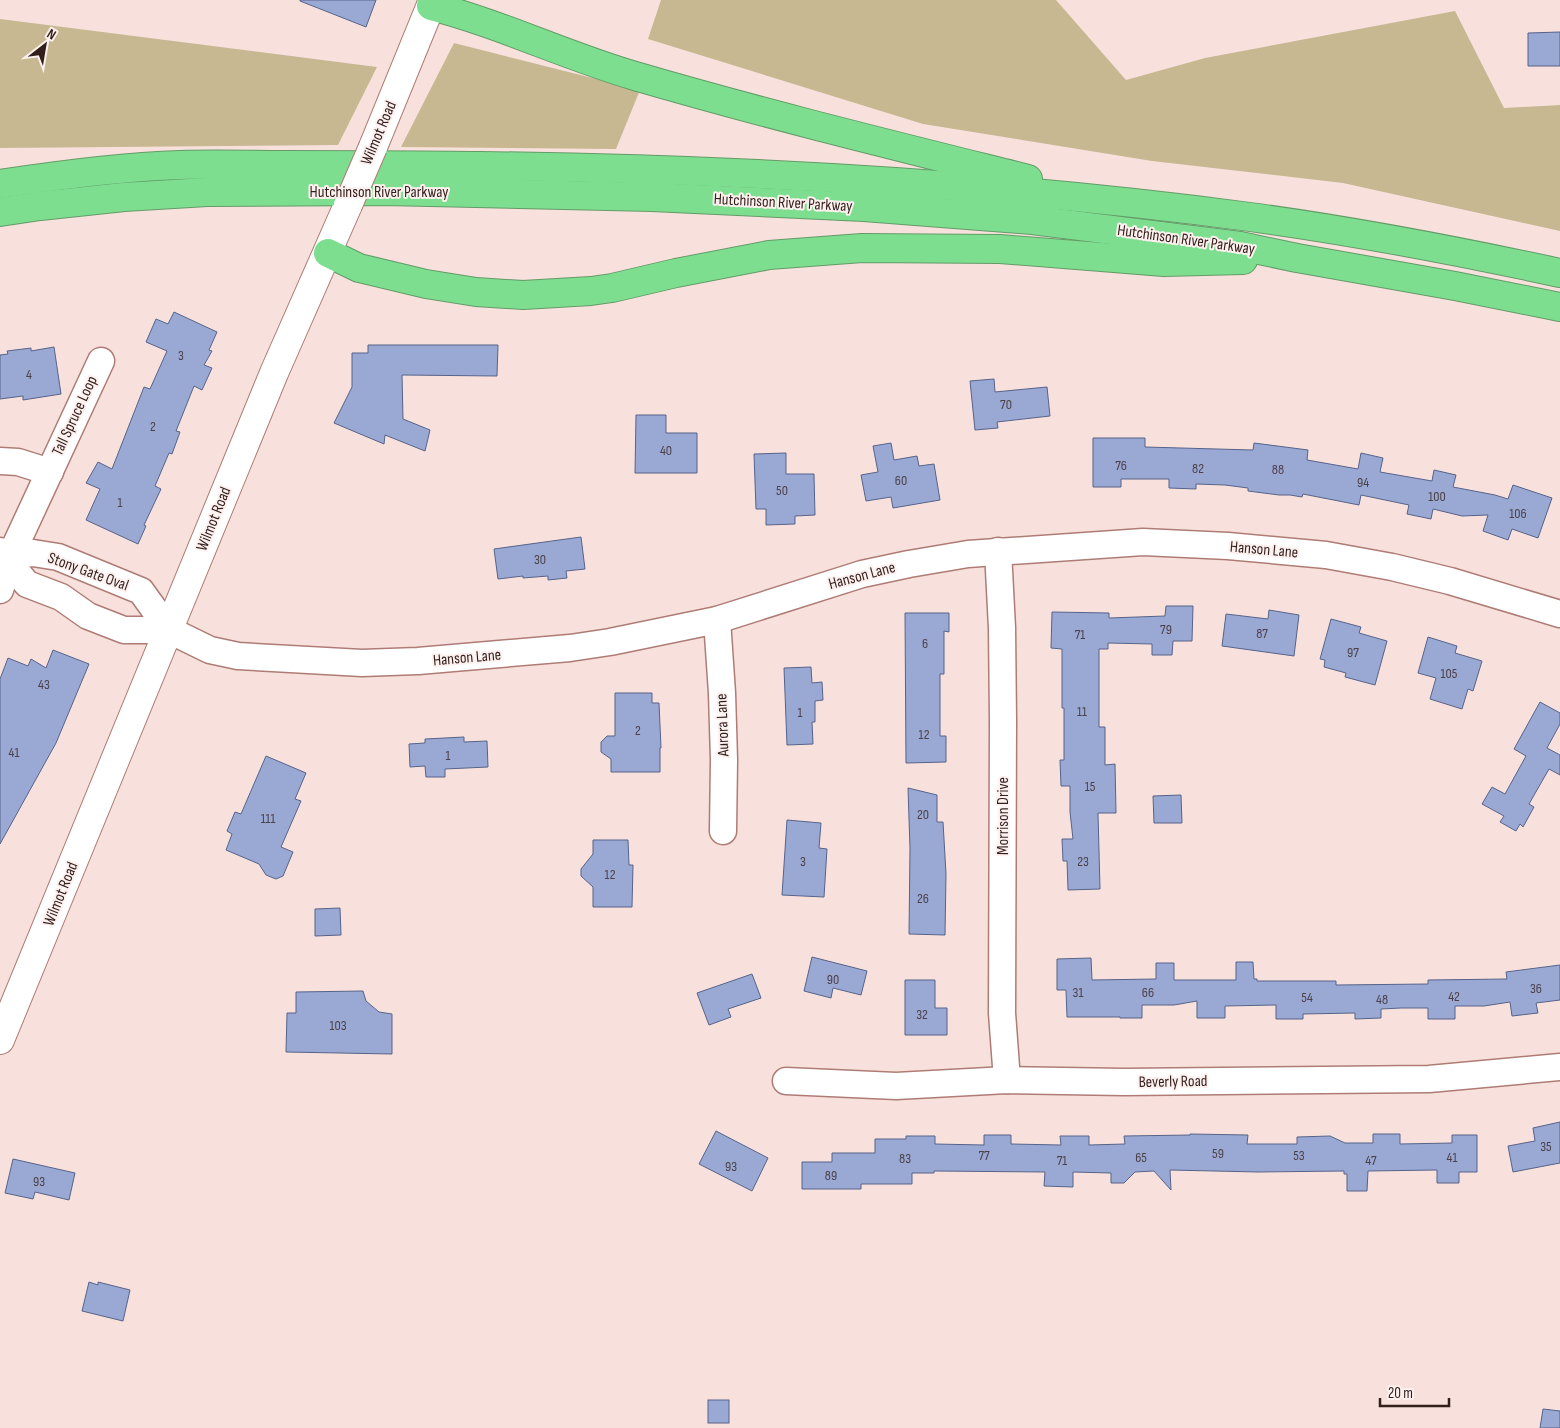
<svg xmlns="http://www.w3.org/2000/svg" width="1560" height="1428" font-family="'Sofia Sans Condensed',sans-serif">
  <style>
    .green { fill: #c7b891 }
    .building { fill: #9aa9d3; stroke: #566389 }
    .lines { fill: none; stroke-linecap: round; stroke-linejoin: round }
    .street-casing { stroke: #ae7c75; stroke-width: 29 }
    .secondary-casing { stroke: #ae7c75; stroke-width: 30 }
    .highway-casing { stroke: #639b67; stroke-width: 30 }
    .street { stroke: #fff; stroke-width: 26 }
    .secondary { stroke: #fff; stroke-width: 28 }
    .highway { stroke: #7ede90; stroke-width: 28 }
    .secondary-bridge-casing { stroke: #ae7c75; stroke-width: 30; stroke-linecap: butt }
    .secondary-bridge { stroke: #fff; stroke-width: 28 }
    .labels { text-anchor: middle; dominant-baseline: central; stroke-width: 4; stroke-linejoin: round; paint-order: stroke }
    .number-label { font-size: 14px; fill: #4c4149 }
    .street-label { font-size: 16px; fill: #321e1b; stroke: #fdf1ef }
  </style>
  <rect width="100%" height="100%" fill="#f8e1dd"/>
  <g class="green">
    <path d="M 661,0 L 1056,0 L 1126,80 L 1205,58 L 1455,11 L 1504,108 L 1560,105 L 1560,231 L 1343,183 L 1152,161 L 923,124 L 648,39 Z"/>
    <path d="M 0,19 L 377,67 L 338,145 L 0,148 Z"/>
    <path d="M 454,43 L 640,90 L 616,149 L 401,147 Z"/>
  </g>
  <g class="building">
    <path d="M 300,0 L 376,0 L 366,27 L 300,1 Z"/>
    <path d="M 1560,32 L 1560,66 L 1528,66 L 1528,33 Z"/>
    <path d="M 174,312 L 217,332 L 209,350 L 212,351 L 204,365 L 212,368 L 202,390 L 194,386 L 176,431 L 180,432 L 172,454 L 169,453 L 155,486 L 161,489 L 144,525 L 146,526 L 138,544 L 86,520 L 100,489 L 86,483 L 98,462 L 112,469 L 144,387 L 150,389 L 167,351 L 146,342 L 156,319 L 168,324 Z"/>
    <path d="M 368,345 L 498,345 L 497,376 L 402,375 L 403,419 L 430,430 L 425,451 L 385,435 L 384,444 L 334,423 L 352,387 L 352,353 L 368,353 Z"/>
    <path d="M 54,347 L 61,394 L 23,400 L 23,396 L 0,399 L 0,355 L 8,354 L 7,351 L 31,348 L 31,351 Z"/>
    <path d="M 994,379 L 995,392 L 1047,387 L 1050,416 L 997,422 L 998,428 L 975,430 L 970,381 Z"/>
    <path d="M 636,415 L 666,415 L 666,433 L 697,433 L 697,473 L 635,473 Z"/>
    <path d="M 1093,438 L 1145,438 L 1145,447 L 1253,450 L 1254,443 L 1308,450 L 1307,460 L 1358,469 L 1361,453 L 1383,458 L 1380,472 L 1432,481 L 1434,470 L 1456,475 L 1453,487 L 1495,495 L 1508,499 L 1513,485 L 1552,498 L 1538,538 L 1512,529 L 1508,540 L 1483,531 L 1488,515 L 1462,516 L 1433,509 L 1431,519 L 1407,514 L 1409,505 L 1361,495 L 1359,505 L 1303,494 L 1302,497 L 1290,495 L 1279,495 L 1248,491 L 1248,488 L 1225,485 L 1196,484 L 1196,489 L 1169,488 L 1169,479 L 1121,479 L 1121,487 L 1093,487 Z"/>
    <path d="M 891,443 L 894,460 L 917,456 L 919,466 L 934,464 L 940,500 L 893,508 L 891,497 L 866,501 L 861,475 L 878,472 L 873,446 Z"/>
    <path d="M 786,453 L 786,474 L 814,474 L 815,515 L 795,516 L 795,524 L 766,525 L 766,509 L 756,509 L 754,454 Z"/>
    <path d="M 581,537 L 585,569 L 566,571 L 567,578 L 548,580 L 548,576 L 523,578 L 523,576 L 498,579 L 494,549 Z"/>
    <path d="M 1166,606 L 1193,606 L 1192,641 L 1173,641 L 1172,655 L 1152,655 L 1152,644 L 1108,643 L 1108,649 L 1099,649 L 1099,727 L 1105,727 L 1105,765 L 1115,764 L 1116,813 L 1098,813 L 1100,889 L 1068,890 L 1067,861 L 1063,861 L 1062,839 L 1073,839 L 1070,812 L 1070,786 L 1061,786 L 1060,760 L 1064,760 L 1064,708 L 1062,708 L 1062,649 L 1051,648 L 1052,612 L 1109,613 L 1109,618 L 1165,616 Z"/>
    <path d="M 1269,610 L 1299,615 L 1294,656 L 1222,646 L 1226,614 L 1268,619 Z"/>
    <path d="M 905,613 L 949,613 L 949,632 L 944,631 L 944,674 L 940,674 L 940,736 L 946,736 L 946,762 L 906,763 Z"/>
    <path d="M 1331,619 L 1361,627 L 1359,633 L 1387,641 L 1375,685 L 1345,677 L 1346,673 L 1324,667 L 1325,660 L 1320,659 Z"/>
    <path d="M 1428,637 L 1457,646 L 1455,653 L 1482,661 L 1473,691 L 1468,689 L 1462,709 L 1430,699 L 1436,678 L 1418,673 Z"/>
    <path d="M 53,650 L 89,664 L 56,743 L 0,844 L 0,679 L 8,658 L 28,666 L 31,659 L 46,668 Z"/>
    <path d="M 811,667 L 812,683 L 822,682 L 823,700 L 815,701 L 815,722 L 812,722 L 813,744 L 787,745 L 784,668 Z"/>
    <path d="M 615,693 L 652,693 L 652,703 L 659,703 L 661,748 L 660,748 L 660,772 L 611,772 L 611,759 L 601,752 L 601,742 L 607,736 L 615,736 Z"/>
    <path d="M 1540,702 L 1560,713 L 1560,724 L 1547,748 L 1560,755 L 1560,775 L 1549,769 L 1529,804 L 1534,807 L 1523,827 L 1520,824 L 1516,831 L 1500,822 L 1504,816 L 1482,804 L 1492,787 L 1505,794 L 1526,756 L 1514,749 Z"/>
    <path d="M 464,737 L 464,742 L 487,741 L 488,767 L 445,769 L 445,777 L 426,777 L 425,766 L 410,767 L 409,744 L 425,743 L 425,739 Z"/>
    <path d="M 266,756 L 306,773 L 295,799 L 301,801 L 281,847 L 293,852 L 283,876 L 276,879 L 266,875 L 259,864 L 226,850 L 232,834 L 227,831 L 235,812 L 241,814 Z"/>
    <path d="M 908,788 L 937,795 L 937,822 L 943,822 L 946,874 L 945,935 L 909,934 L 910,849 Z"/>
    <path d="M 1181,795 L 1182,823 L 1154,823 L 1153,796 Z"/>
    <path d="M 787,820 L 821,823 L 819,848 L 827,849 L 824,897 L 782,895 Z"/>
    <path d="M 593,840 L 628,840 L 629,865 L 633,865 L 632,907 L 593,907 L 593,887 L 581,876 L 581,869 L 593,854 Z"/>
    <path d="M 340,908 L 341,935 L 315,936 L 315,909 Z"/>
    <path d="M 812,957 L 867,971 L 861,995 L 833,988 L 831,998 L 804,991 Z"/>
    <path d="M 1091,958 L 1092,980 L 1156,979 L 1156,963 L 1174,963 L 1174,980 L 1236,980 L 1236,962 L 1253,962 L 1254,979 L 1257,979 L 1257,981 L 1336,981 L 1336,985 L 1428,984 L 1428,980 L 1507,979 L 1506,972 L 1560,965 L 1560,1000 L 1536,1003 L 1538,1013 L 1512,1016 L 1510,1002 L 1484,1006 L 1455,1006 L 1455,1019 L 1428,1019 L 1428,1008 L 1401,1008 L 1381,1009 L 1381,1018 L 1355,1019 L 1355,1013 L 1303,1014 L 1303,1019 L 1276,1019 L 1276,1005 L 1225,1006 L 1225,1018 L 1197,1018 L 1197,1001 L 1174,1005 L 1142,1005 L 1142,1018 L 1120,1018 L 1120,1017 L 1067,1017 L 1066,990 L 1057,990 L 1057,959 Z"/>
    <path d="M 752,974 L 761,998 L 728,1009 L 731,1017 L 709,1025 L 697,993 Z"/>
    <path d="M 905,980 L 935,980 L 935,1008 L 947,1008 L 947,1035 L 905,1035 Z"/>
    <path d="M 363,991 L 366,1001 L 379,1012 L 392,1014 L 392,1054 L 286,1052 L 287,1013 L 296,1013 L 296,992 Z"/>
    <path d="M 1560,1122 L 1560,1163 L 1513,1172 L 1508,1146 L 1535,1141 L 1533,1128 Z"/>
    <path d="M 716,1131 L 768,1158 L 752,1191 L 699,1164 Z"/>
    <path d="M 1190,1134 L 1248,1135 L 1247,1144 L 1297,1144 L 1297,1137 L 1330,1136 L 1345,1143 L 1373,1143 L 1373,1134 L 1400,1134 L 1400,1144 L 1452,1143 L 1452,1135 L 1477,1135 L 1477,1172 L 1459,1172 L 1459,1183 L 1437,1183 L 1437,1170 L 1368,1171 L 1367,1191 L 1347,1191 L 1347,1174 L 1344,1174 L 1344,1171 L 1258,1172 L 1170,1170 L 1171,1190 L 1154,1171 L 1135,1172 L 1124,1183 L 1111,1183 L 1111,1173 L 1073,1172 L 1073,1187 L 1044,1186 L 1045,1172 L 934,1171 L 934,1173 L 912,1173 L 912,1184 L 861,1184 L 861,1189 L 802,1189 L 802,1162 L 832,1162 L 832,1153 L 875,1153 L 875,1139 L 906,1139 L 906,1136 L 935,1136 L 935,1144 L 984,1145 L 984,1135 L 1011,1135 L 1011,1144 L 1061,1145 L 1060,1136 L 1089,1136 L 1089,1145 L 1125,1144 L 1124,1136 L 1190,1135 Z"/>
    <path d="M 13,1159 L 75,1173 L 69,1200 L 35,1192 L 33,1199 L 5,1193 Z"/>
    <path d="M 89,1282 L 98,1285 L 98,1282 L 130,1290 L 123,1321 L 82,1311 Z"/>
    <rect x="708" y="1400" width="21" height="23"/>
    <path d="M 1543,1409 L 1560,1411 L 1560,1428 L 1540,1428 Z"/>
  </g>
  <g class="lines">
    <defs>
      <g id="street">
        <path d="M 0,461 L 18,462 L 50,472"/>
        <path d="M 0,551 L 11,555 L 33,553 L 58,557 L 141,591 L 169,630"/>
        <path d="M 998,551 L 1002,628 L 1003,721 L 1002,1013 L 1007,1080"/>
        <path d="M 11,555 L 17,572 L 27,584 L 61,597 L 88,616 L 124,630 L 169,630 L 210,650 L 238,656 L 362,663 L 418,661 L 570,648 L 610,642 L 717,620 L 862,574 L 909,564 L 968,554 L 1143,542 L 1228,546 L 1326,555 L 1392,567 L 1450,581 L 1560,614"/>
        <path d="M 0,590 L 11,555 L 101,361"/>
        <path d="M 717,620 L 722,693 L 724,760 L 723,831"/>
        <path d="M 786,1081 L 896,1086 L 1007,1080 L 1124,1082 L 1429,1079 L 1560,1067"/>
      </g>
      <g id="secondary">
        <path d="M 373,147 L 433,0"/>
        <path d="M 0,1040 L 274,373 L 348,205"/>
      </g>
      <g id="highway">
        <path d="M 431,6 C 501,24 566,56 635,76 C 765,114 896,146 1028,179"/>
        <path d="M 0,184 C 59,175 120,167 180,165 C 214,164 249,165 283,165 C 348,165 414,165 480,166 C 737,169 994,183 1250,217 C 1354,231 1458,251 1560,273"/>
        <path d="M 0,212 L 40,206 L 124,197 L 207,192 L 384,191 L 652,197 L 864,207 L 1032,220 L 1240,246 L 1297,258 L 1455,286 L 1560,307"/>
        <path d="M 328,253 L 359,268 L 426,284 L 476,292 L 523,295 L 591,291 L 612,288 L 676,273 L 769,255 L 862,248 L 1000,249 L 1164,262 L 1243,260"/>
      </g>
    </defs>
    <use href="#street" class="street-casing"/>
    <use href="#secondary" class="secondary-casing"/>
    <use href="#highway" class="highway-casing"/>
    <use href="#street" class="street"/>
    <use href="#secondary" class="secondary"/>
    <use href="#highway" class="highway"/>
    <defs>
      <path id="secondary-bridge" d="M 348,205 L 373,147"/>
    </defs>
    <use href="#secondary-bridge" class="secondary-bridge-casing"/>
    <use href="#secondary-bridge" class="secondary-bridge"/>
  </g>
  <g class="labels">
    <g class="number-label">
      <text x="181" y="355">3</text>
      <text x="29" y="374">4</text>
      <text x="1006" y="404">70</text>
      <text x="153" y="426">2</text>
      <text x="666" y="450">40</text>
      <text x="1121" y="465">76</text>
      <text x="1198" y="468">82</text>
      <text x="1278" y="469">88</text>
      <text x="901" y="480">60</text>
      <text x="1363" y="482">94</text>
      <text x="782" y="490">50</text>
      <text x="1437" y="496">100</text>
      <text x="120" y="502">1</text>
      <text x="1518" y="513">106</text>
      <text x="540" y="559">30</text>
      <text x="1166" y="629">79</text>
      <text x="1262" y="633">87</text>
      <text x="1080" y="634">71</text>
      <text x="925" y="643">6</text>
      <text x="1353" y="652">97</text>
      <text x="1449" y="673">105</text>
      <text x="44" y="684">43</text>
      <text x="1082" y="711">11</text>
      <text x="800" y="712">1</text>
      <text x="638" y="730">2</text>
      <text x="924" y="734">12</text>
      <text x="14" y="752">41</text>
      <text x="448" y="755">1</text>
      <text x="1090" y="786">15</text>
      <text x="923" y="814">20</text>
      <text x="268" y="818">111</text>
      <text x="803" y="861">3</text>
      <text x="1083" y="861">23</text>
      <text x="610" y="874">12</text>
      <text x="923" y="898">26</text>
      <text x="833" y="979">90</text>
      <text x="1536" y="988">36</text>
      <text x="1078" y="992">31</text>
      <text x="1148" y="992">66</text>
      <text x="1454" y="996">42</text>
      <text x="1307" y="997">54</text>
      <text x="1382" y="999">48</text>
      <text x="922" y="1014">32</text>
      <text x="338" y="1025">103</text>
      <text x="1546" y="1146">35</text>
      <text x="1218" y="1153">59</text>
      <text x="984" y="1155">77</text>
      <text x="1299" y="1155">53</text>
      <text x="1141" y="1157">65</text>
      <text x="1452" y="1157">41</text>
      <text x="905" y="1158">83</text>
      <text x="1062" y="1160">71</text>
      <text x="1371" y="1160">47</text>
      <text x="731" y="1166">93</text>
      <text x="831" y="1175">89</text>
      <text x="39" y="1181">93</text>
    </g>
    <g class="street-label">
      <text transform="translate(379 133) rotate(-67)">Wilmot Road</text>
      <text x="379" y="192">Hutchinson River Parkway</text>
      <text transform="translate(783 203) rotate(3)">Hutchinson River Parkway</text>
      <text transform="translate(1186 240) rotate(8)">Hutchinson River Parkway</text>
      <text transform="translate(75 416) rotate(-65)">Tall Spruce Loop</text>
      <text transform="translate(214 519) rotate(-68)">Wilmot Road</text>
      <text transform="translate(1264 550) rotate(5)">Hanson Lane</text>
      <text transform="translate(88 572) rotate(20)">Stony Gate Oval</text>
      <text transform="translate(862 576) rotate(-15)">Hanson Lane</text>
      <text transform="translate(467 658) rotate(-5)">Hanson Lane</text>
      <text transform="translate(723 725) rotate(-92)">Aurora Lane</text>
      <text transform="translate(1003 816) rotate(-90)">Morrison Drive</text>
      <text transform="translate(61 894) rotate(-68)">Wilmot Road</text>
      <text transform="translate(1173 1082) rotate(-1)">Beverly Road</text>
    </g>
  </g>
  <g transform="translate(45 45) rotate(31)" stroke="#fdf1ef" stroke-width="4" paint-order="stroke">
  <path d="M0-4L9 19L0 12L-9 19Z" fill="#321e1b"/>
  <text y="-8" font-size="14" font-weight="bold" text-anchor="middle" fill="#321e1b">N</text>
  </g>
  <path d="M1380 1398v8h69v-8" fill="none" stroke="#321e1b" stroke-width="2.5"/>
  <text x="1388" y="1398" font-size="15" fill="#321e1b" stroke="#fdf1ef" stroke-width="4" paint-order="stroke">20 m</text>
</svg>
